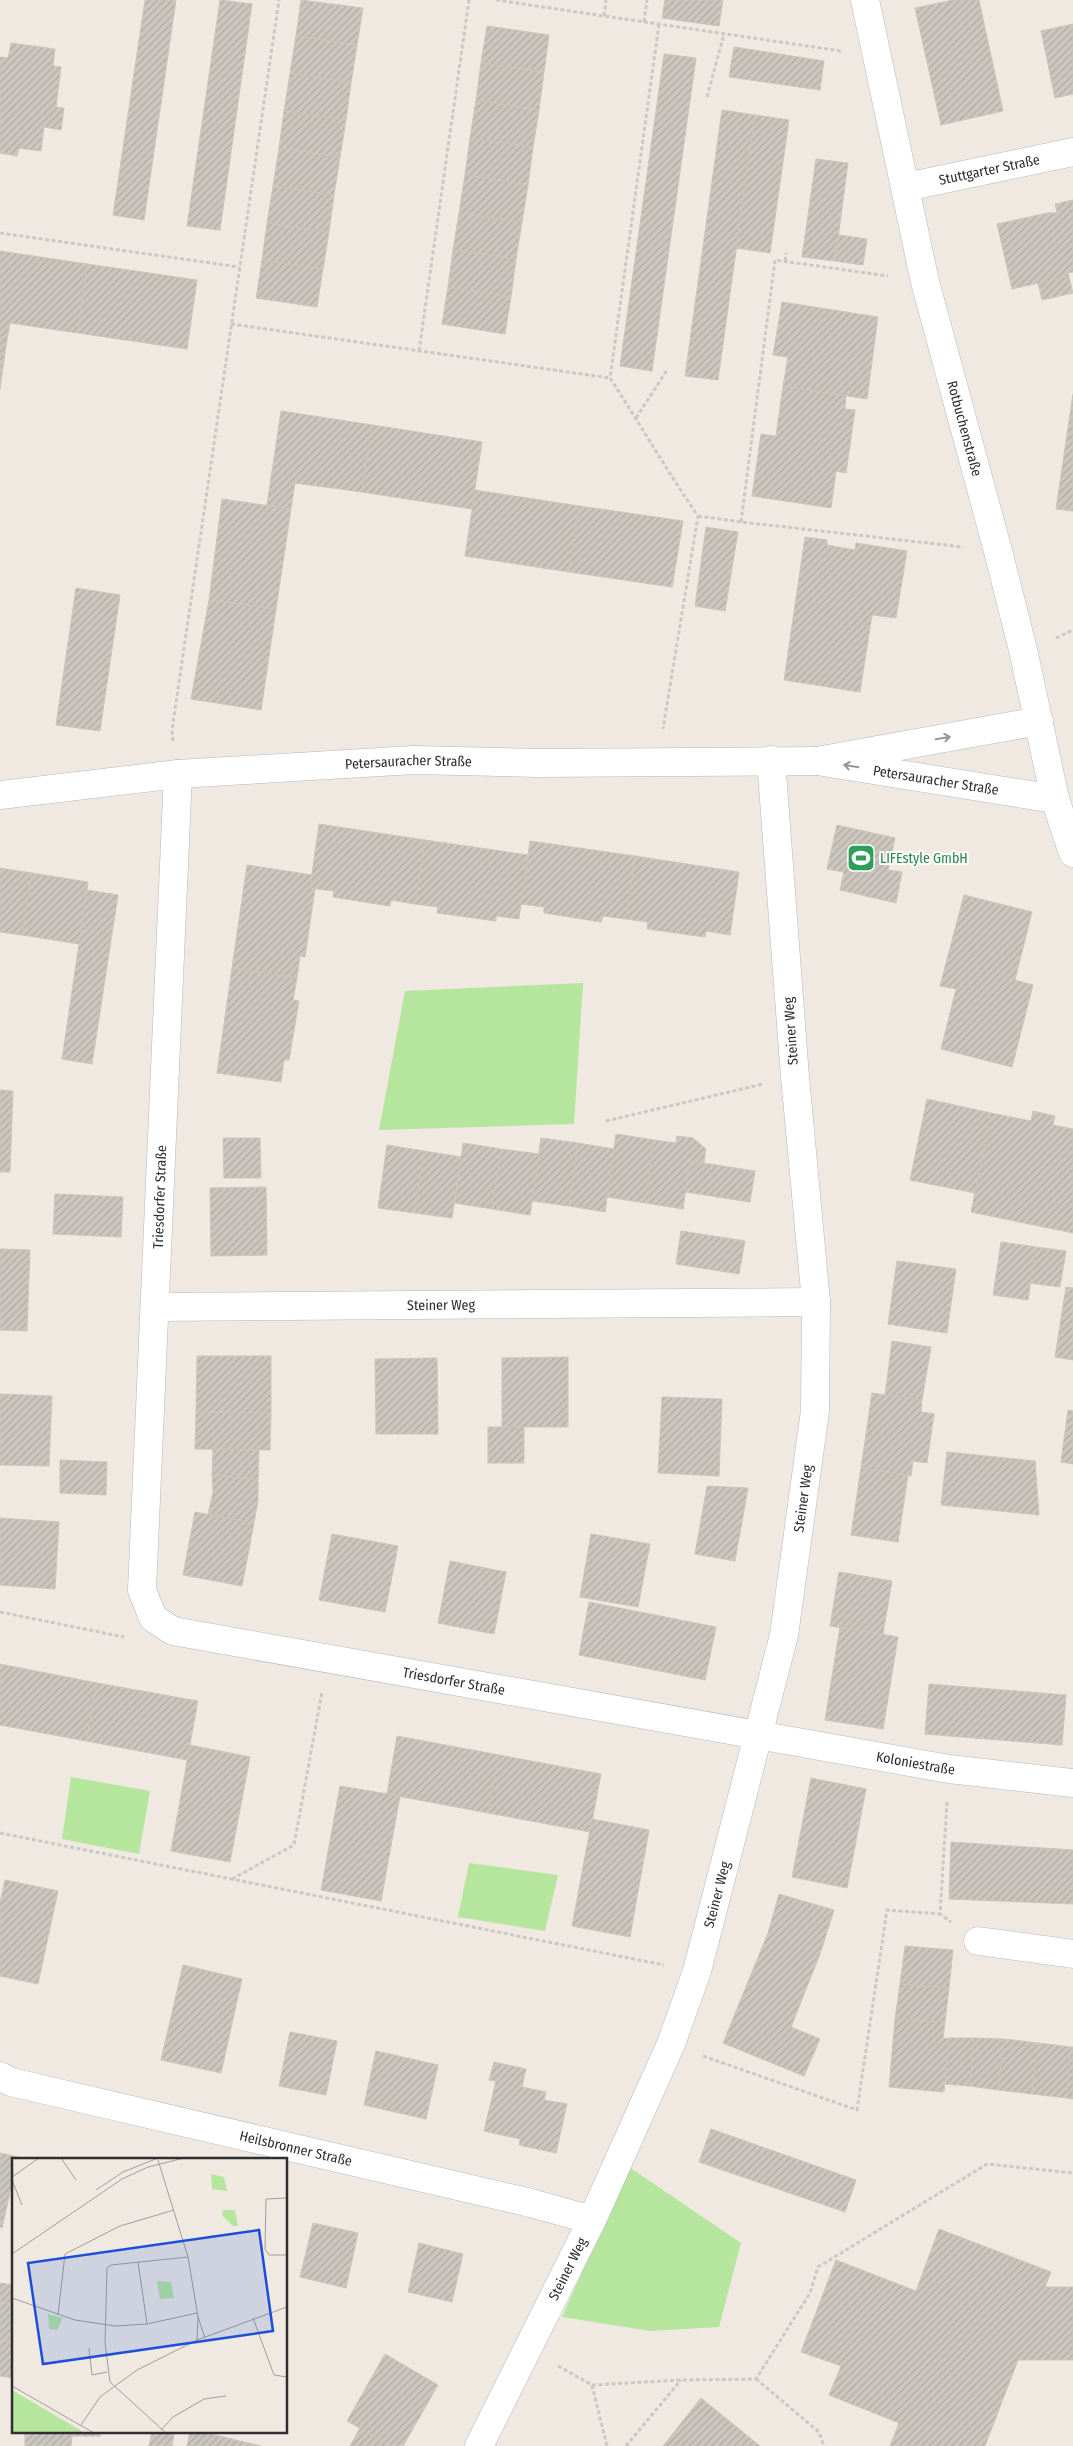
<svg xmlns="http://www.w3.org/2000/svg" width="1073" height="2446" font-family="'Fira Sans Condensed',sans-serif">
  <style>
    .grass { fill: #b6e59e }
    .building { fill: url(#building-hatch); stroke: #cbc5ba }
    .lines { fill: none; stroke-linecap: round; stroke-linejoin: round }
    .minor-casing { stroke: #b4b7c1; stroke-width: 29 }
    .path { stroke: #c9c9c9; stroke-width: 3; stroke-dasharray: 4 2.5; stroke-linecap: butt }
    .minor { stroke: #fff; stroke-width: 28 }
    .oneway { stroke: #969696 }
    .labels { text-anchor: middle; dominant-baseline: central; stroke-width: 4; stroke-linejoin: round; paint-order: stroke }
    .street-label { font-size: 14px; fill: #2e2e2e; stroke: #fff }
    .leisure-label { font-size: 14px; fill: #27864d; stroke: #fff; text-anchor: start }
    .inset-road { fill: none; stroke: #a29e99; stroke-width: 1 }
    .view { fill: #1d4ed8; fill-opacity: 0.15; stroke: #1d4ed8; stroke-width: 2.5 }
    .inset-edge { fill: none; stroke: #2e2e2e; stroke-width: 2.5 }
  </style>
  <defs>
    <pattern id="building-hatch" width="6" height="6" patternUnits="userSpaceOnUse" patternTransform="scale(1.25)"><rect width="6" height="6" fill="#cbc7bf"/><path d="M-1 1l2-2M0 6l6-6M5 7l2-2" fill="none" stroke="#afaba4"/></pattern>
  </defs>
  <rect width="100%" height="100%" fill="#efe9e1"/>
  <g class="grass">
    <path d="M 583,983 L 574,1124 L 379,1130 L 405,991 Z"/>
    <path d="M 71,1777 L 150,1791 L 139,1854 L 62,1839 Z"/>
    <path d="M 469,1863 L 558,1875 L 545,1931 L 458,1917 Z"/>
    <path d="M 629,2167 L 741,2243 L 719,2327 L 650,2331 L 562,2317 Z"/>
  </g>
  <g class="building">
    <path d="M 145,0 L 176,0 L 144,220 L 113,215 Z"/>
    <path d="M 220,0 L 252,4 L 220,230 L 187,226 Z"/>
    <path d="M 301,0 L 363,8 L 357,45 L 296,36 Z"/>
    <path d="M 665,0 L 723,0 L 719,26 L 662,18 Z"/>
    <path d="M 953,0 L 979,0 L 1003,111 L 941,125 L 915,8 Z"/>
    <path d="M 1073,24 L 1073,94 L 1055,98 L 1041,31 Z"/>
    <path d="M 487,26 L 549,35 L 544,72 L 481,63 Z"/>
    <path d="M 296,36 L 357,45 L 351,83 L 290,73 Z"/>
    <path d="M 11,43 L 55,49 L 53,66 L 61,67 L 56,107 L 64,108 L 61,130 L 44,127 L 41,151 L 19,148 L 17,156 L 0,153 L 0,57 L 8,58 Z"/>
    <path d="M 734,47 L 824,61 L 820,90 L 729,77 Z"/>
    <path d="M 664,54 L 696,58 L 652,371 L 620,366 Z"/>
    <path d="M 481,63 L 544,72 L 539,110 L 476,100 Z"/>
    <path d="M 290,73 L 351,83 L 346,120 L 284,111 Z"/>
    <path d="M 476,100 L 539,110 L 533,147 L 470,138 Z"/>
    <path d="M 722,110 L 755,115 L 718,380 L 685,376 Z"/>
    <path d="M 284,111 L 346,120 L 340,157 L 279,148 Z"/>
    <path d="M 755,115 L 789,120 L 770,253 L 736,248 Z"/>
    <path d="M 470,138 L 533,147 L 528,185 L 465,175 Z"/>
    <path d="M 279,148 L 340,157 L 334,195 L 273,186 Z"/>
    <path d="M 816,159 L 848,163 L 835,261 L 802,257 Z"/>
    <path d="M 465,175 L 528,185 L 522,222 L 459,213 Z"/>
    <path d="M 273,186 L 334,195 L 329,232 L 267,223 Z"/>
    <path d="M 1073,200 L 1073,272 L 1065,273 L 1066,277 L 1012,289 L 997,224 L 1052,212 L 1052,214 L 1057,212 L 1055,204 Z"/>
    <path d="M 459,213 L 522,222 L 516,259 L 453,250 Z"/>
    <path d="M 267,223 L 329,232 L 323,269 L 262,260 Z"/>
    <path d="M 839,235 L 867,239 L 863,265 L 835,261 Z"/>
    <path d="M 453,250 L 516,259 L 511,297 L 448,287 Z"/>
    <path d="M 0,251 L 87,264 L 78,333 L 10,323 L 6,346 L 0,345 Z"/>
    <path d="M 262,260 L 323,269 L 317,307 L 256,298 Z"/>
    <path d="M 87,264 L 197,280 L 187,349 L 78,333 Z"/>
    <path d="M 1065,273 L 1068,273 L 1073,293 L 1042,300 L 1038,283 L 1066,277 Z"/>
    <path d="M 448,287 L 511,297 L 505,334 L 442,324 Z"/>
    <path d="M 782,302 L 878,317 L 867,399 L 783,386 L 788,357 L 773,355 Z"/>
    <path d="M 0,345 L 6,346 L 0,389 Z"/>
    <path d="M 783,386 L 846,396 L 845,409 L 855,410 L 846,473 L 836,471 L 831,508 L 752,496 L 761,434 L 776,436 Z"/>
    <path d="M 1073,394 L 1073,511 L 1056,509 Z"/>
    <path d="M 281,411 L 372,425 L 362,492 L 295,483 L 291,509 L 267,505 Z"/>
    <path d="M 372,425 L 482,442 L 472,509 L 362,492 Z"/>
    <path d="M 475,490 L 579,506 L 569,572 L 465,556 Z"/>
    <path d="M 222,499 L 291,509 L 276,609 L 209,600 Z"/>
    <path d="M 579,506 L 683,521 L 672,587 L 569,572 Z"/>
    <path d="M 706,527 L 738,532 L 725,611 L 695,606 Z"/>
    <path d="M 805,537 L 827,540 L 827,545 L 855,550 L 856,543 L 907,551 L 896,618 L 872,615 L 860,692 L 784,680 Z"/>
    <path d="M 76,588 L 120,595 L 100,731 L 56,725 Z"/>
    <path d="M 209,600 L 276,609 L 261,710 L 191,699 Z"/>
    <path d="M 319,824 L 425,840 L 415,904 L 391,900 L 390,906 L 333,897 L 334,891 L 310,888 Z"/>
    <path d="M 837,825 L 895,838 L 888,870 L 902,872 L 896,903 L 840,890 L 844,872 L 827,869 Z"/>
    <path d="M 425,840 L 528,855 L 519,919 L 496,916 L 496,921 L 437,913 L 438,907 L 415,904 Z"/>
    <path d="M 530,841 L 635,856 L 626,919 L 603,916 L 601,922 L 544,913 L 544,907 L 521,904 Z"/>
    <path d="M 635,856 L 739,872 L 730,935 L 706,931 L 705,937 L 647,929 L 648,922 L 626,919 Z"/>
    <path d="M 247,865 L 312,875 L 310,888 L 315,889 L 305,957 L 300,956 L 297,978 L 232,968 Z"/>
    <path d="M 0,868 L 32,873 L 22,935 L 0,932 Z"/>
    <path d="M 32,873 L 88,882 L 79,944 L 22,935 Z"/>
    <path d="M 87,890 L 118,895 L 92,1064 L 62,1059 Z"/>
    <path d="M 964,895 L 1032,912 L 1015,980 L 1033,985 L 1012,1067 L 941,1049 L 956,989 L 940,986 Z"/>
    <path d="M 232,968 L 297,978 L 293,1000 L 299,1001 L 289,1060 L 284,1060 L 281,1082 L 217,1073 Z"/>
    <path d="M 0,1090 L 13,1091 L 10,1172 L 0,1172 Z"/>
    <path d="M 927,1099 L 991,1113 L 975,1193 L 910,1180 Z"/>
    <path d="M 1033,1111 L 1055,1116 L 1053,1125 L 1073,1129 L 1073,1233 L 971,1212 L 991,1113 L 1031,1121 Z"/>
    <path d="M 616,1134 L 654,1140 L 645,1203 L 607,1197 Z"/>
    <path d="M 677,1136 L 693,1138 L 706,1149 L 704,1163 L 690,1161 L 683,1209 L 645,1203 L 654,1140 L 676,1143 Z"/>
    <path d="M 223,1138 L 260,1138 L 261,1178 L 224,1178 Z"/>
    <path d="M 541,1138 L 578,1143 L 569,1206 L 532,1201 Z"/>
    <path d="M 463,1143 L 501,1149 L 492,1209 L 455,1203 Z"/>
    <path d="M 578,1143 L 614,1149 L 605,1212 L 569,1206 Z"/>
    <path d="M 387,1145 L 424,1151 L 415,1213 L 378,1208 Z"/>
    <path d="M 501,1149 L 539,1154 L 530,1215 L 492,1209 Z"/>
    <path d="M 424,1151 L 461,1157 L 452,1218 L 415,1213 Z"/>
    <path d="M 690,1161 L 755,1171 L 750,1202 L 685,1192 Z"/>
    <path d="M 266,1187 L 267,1255 L 211,1256 L 210,1188 Z"/>
    <path d="M 55,1194 L 123,1197 L 121,1237 L 53,1234 Z"/>
    <path d="M 681,1231 L 745,1241 L 739,1274 L 676,1264 Z"/>
    <path d="M 1001,1242 L 1036,1247 L 1028,1300 L 993,1295 Z"/>
    <path d="M 1036,1247 L 1066,1251 L 1060,1287 L 1030,1283 Z"/>
    <path d="M 0,1249 L 30,1250 L 27,1331 L 0,1330 Z"/>
    <path d="M 897,1261 L 956,1269 L 947,1333 L 888,1324 Z"/>
    <path d="M 1066,1287 L 1073,1288 L 1073,1360 L 1055,1357 Z"/>
    <path d="M 892,1341 L 931,1347 L 922,1400 L 885,1395 Z"/>
    <path d="M 197,1356 L 271,1356 L 271,1413 L 196,1412 Z"/>
    <path d="M 568,1357 L 568,1427 L 502,1427 L 502,1358 Z"/>
    <path d="M 437,1358 L 438,1434 L 376,1434 L 375,1359 Z"/>
    <path d="M 872,1393 L 922,1400 L 921,1412 L 934,1414 L 927,1463 L 913,1461 L 911,1476 L 861,1468 Z"/>
    <path d="M 0,1394 L 52,1396 L 49,1466 L 0,1465 Z"/>
    <path d="M 662,1397 L 722,1399 L 719,1476 L 658,1473 Z"/>
    <path d="M 1068,1410 L 1073,1411 L 1073,1464 L 1061,1462 Z"/>
    <path d="M 196,1412 L 271,1413 L 270,1450 L 195,1449 Z"/>
    <rect x="488" y="1427" width="36" height="36"/>
    <path d="M 213,1449 L 259,1450 L 258,1480 L 212,1475 Z"/>
    <path d="M 947,1452 L 1035,1461 L 1039,1515 L 941,1505 Z"/>
    <path d="M 60,1460 L 107,1462 L 106,1495 L 60,1493 Z"/>
    <path d="M 861,1468 L 908,1475 L 898,1542 L 851,1535 Z"/>
    <path d="M 212,1475 L 258,1480 L 258,1501 L 254,1523 L 208,1514 L 213,1492 Z"/>
    <path d="M 707,1486 L 748,1488 L 735,1561 L 695,1554 Z"/>
    <path d="M 195,1512 L 254,1523 L 242,1586 L 183,1575 Z"/>
    <path d="M 0,1518 L 59,1522 L 55,1589 L 0,1585 Z"/>
    <path d="M 332,1534 L 398,1546 L 385,1612 L 319,1600 Z"/>
    <path d="M 591,1534 L 650,1544 L 638,1607 L 580,1597 Z"/>
    <path d="M 450,1561 L 506,1572 L 494,1634 L 438,1623 Z"/>
    <path d="M 839,1572 L 892,1581 L 883,1634 L 830,1626 Z"/>
    <path d="M 589,1602 L 716,1627 L 705,1680 L 579,1655 Z"/>
    <path d="M 840,1627 L 898,1637 L 883,1729 L 825,1720 Z"/>
    <path d="M 0,1664 L 97,1683 L 86,1741 L 0,1725 Z"/>
    <path d="M 97,1683 L 198,1701 L 187,1760 L 86,1741 Z"/>
    <path d="M 929,1684 L 1066,1695 L 1062,1745 L 925,1734 Z"/>
    <path d="M 397,1736 L 499,1755 L 488,1813 L 387,1794 Z"/>
    <path d="M 190,1745 L 250,1757 L 230,1862 L 171,1851 Z"/>
    <path d="M 499,1755 L 601,1774 L 590,1832 L 488,1813 Z"/>
    <path d="M 811,1778 L 866,1789 L 847,1888 L 792,1877 Z"/>
    <path d="M 340,1786 L 400,1796 L 381,1901 L 321,1890 Z"/>
    <path d="M 592,1819 L 649,1830 L 630,1937 L 572,1926 Z"/>
    <path d="M 951,1842 L 1073,1850 L 1073,1904 L 949,1899 Z"/>
    <path d="M 5,1880 L 58,1891 L 38,1984 L 0,1976 L 0,1903 Z"/>
    <path d="M 779,1894 L 834,1910 L 820,1954 L 791,2027 L 820,2039 L 804,2076 L 723,2043 L 768,1933 Z"/>
    <path d="M 905,1946 L 953,1950 L 949,1988 L 900,1984 Z"/>
    <path d="M 183,1965 L 242,1979 L 221,2073 L 161,2060 Z"/>
    <path d="M 900,1984 L 949,1988 L 945,2022 L 895,2019 Z"/>
    <path d="M 895,2019 L 945,2022 L 943,2039 L 949,2038 L 944,2092 L 889,2087 Z"/>
    <path d="M 290,2032 L 337,2041 L 326,2095 L 279,2086 Z"/>
    <path d="M 949,2038 L 974,2038 L 970,2086 L 945,2084 Z"/>
    <path d="M 974,2038 L 1004,2039 L 998,2090 L 970,2086 Z"/>
    <path d="M 1004,2039 L 1038,2043 L 1032,2094 L 998,2090 Z"/>
    <path d="M 1038,2043 L 1071,2047 L 1067,2098 L 1032,2094 Z"/>
    <path d="M 1071,2047 L 1073,2047 L 1073,2099 L 1067,2098 Z"/>
    <path d="M 376,2051 L 438,2065 L 426,2119 L 364,2105 Z"/>
    <path d="M 494,2062 L 526,2069 L 522,2087 L 546,2092 L 544,2100 L 567,2104 L 556,2153 L 519,2145 L 520,2139 L 484,2131 L 496,2081 L 489,2080 Z"/>
    <path d="M 711,2129 L 856,2180 L 845,2212 L 699,2162 Z"/>
    <path d="M 0,2153 L 18,2157 L 17,2160 L 14,2160 L 14,2175 L 2,2228 L 0,2227 Z"/>
    <path d="M 313,2223 L 358,2233 L 346,2288 L 300,2277 Z"/>
    <path d="M 939,2229 L 1051,2272 L 1045,2287 L 1073,2287 L 1073,2360 L 1018,2360 L 985,2446 L 890,2446 L 899,2423 L 829,2395 L 841,2366 L 801,2352 L 836,2260 L 916,2291 Z"/>
    <path d="M 419,2243 L 463,2254 L 452,2302 L 408,2292 Z"/>
    <path d="M 0,2283 L 14,2285 L 14,2304 L 0,2302 Z"/>
    <path d="M 0,2302 L 14,2304 L 14,2342 L 0,2340 Z"/>
    <path d="M 0,2340 L 14,2342 L 14,2378 L 0,2376 Z"/>
    <path d="M 385,2354 L 438,2385 L 403,2446 L 391,2446 L 347,2421 Z"/>
    <path d="M 701,2398 L 760,2446 L 663,2446 Z"/>
    <path d="M 360,2428 L 391,2446 L 350,2446 Z"/>
    <path d="M 25,2432 L 100,2432 L 100,2436 L 72,2436 L 71,2446 L 25,2446 Z"/>
    <path d="M 152,2432 L 174,2432 L 172,2446 L 149,2446 Z"/>
    <path d="M 190,2432 L 202,2432 L 261,2446 L 187,2446 Z"/>
  </g>
  <g class="lines">
    <defs>
      <g id="minor">
        <path id="s1" d="M 865,0 L 925,282 L 998,551 L 1024,654 L 1055,799 L 1073,853"/>
        <path id="s2" d="M 906,187 L 1073,152"/>
        <path id="s3" d="M 1039,721 L 817,761 L 1055,799"/>
        <path id="s4" d="M 178,774 L 142,1590 L 153,1618 L 173,1631 L 949,1769 L 1073,1783"/>
        <path id="s5" d="M 0,795 L 178,774 L 414,760 L 537,763 L 817,761"/>
        <path id="s6" d="M 156,1307 L 816,1302"/>
        <path d="M 978,1941 L 1073,1954"/>
        <path id="s7" d="M 0,2076 L 11,2082 L 531,2203 L 592,2220"/>
        <path id="s8" d="M 479,2446 L 592,2220 L 671,2044 L 697,1971 L 784,1635 L 815,1411 L 816,1302 L 795,1077 L 771,760"/>
      </g>
    </defs>
    <use href="#minor" class="minor-casing"/>
    <g class="path">
      <path d="M 496,0 L 841,51"/>
      <path d="M 604,16 L 606,0"/>
      <path d="M 644,22 L 647,0"/>
      <path d="M 659,24 L 610,378 C 640,424 667,471 698,516 L 663,729"/>
      <path d="M 707,97 L 724,34"/>
      <path d="M 0,233 L 239,267"/>
      <path d="M 785,261 L 786,253"/>
      <path d="M 231,324 L 610,378"/>
      <path d="M 419,351 L 469,0"/>
      <path d="M 636,418 L 667,370"/>
      <path d="M 698,516 L 741,522 L 963,547"/>
      <path d="M 741,522 L 775,260 L 888,276"/>
      <path d="M 1056,638 L 1073,630"/>
      <path d="M 173,741 L 172,730 L 279,0"/>
      <path d="M 606,1121 L 763,1084"/>
      <path d="M 0,1612 L 124,1637"/>
      <path d="M 947,1802 L 940,1914 L 951,1922"/>
      <path d="M 0,1833 L 664,1965"/>
      <path d="M 232,1879 L 294,1845 L 322,1692"/>
      <path d="M 703,2056 L 857,2110 L 887,1910 L 940,1914"/>
      <path d="M 558,2366 L 592,2385 L 607,2446"/>
      <path d="M 756,2379 L 819,2432 L 824,2446"/>
      <path d="M 592,2385 L 681,2380 L 756,2379 L 810,2293 L 818,2267 L 987,2164 L 1073,2173"/>
      <path d="M 626,2446 L 681,2380"/>
    </g>
    <use href="#minor" class="minor"/>
  </g>
  <defs><path id="oneway-shaft" d="M-6 0H5M1.5-3L5.5 0L1.5 3" fill="none" stroke-width="1.6" stroke-linecap="round" stroke-linejoin="round" transform="scale(1.25)"/></defs>
  <g class="oneway">
    <use href="#oneway-shaft" transform="translate(943 738) rotate(-10)"/>
    <use href="#oneway-shaft" transform="translate(851 766) rotate(-171)"/>
  </g>
  <defs>
    <symbol id="stadium-square" viewBox="-11 -11 22 22"><rect x="-9" y="-9" width="18" height="18" rx="4" fill="#2e9e5b" stroke="#fff"/><path d="M0-5a6.5 5 0 1 0 0 10a6.5 5 0 1 0 0-10ZM-3.5-1.8h7v3.6h-7Z" fill="#fff"/></symbol>
  </defs>
  <g fill-rule="evenodd">
    <use href="#stadium-square" x="845" y="842" width="32" height="32"/>
  </g>
  <g class="labels">
    <g class="street-label">
      <text stroke="none"><textPath href="#s2" startOffset="85">Stuttgarter Straße</textPath></text>
      <text stroke="none"><textPath href="#s1" startOffset="440">Rotbuchenstraße</textPath></text>
      <text stroke="none"><textPath href="#s5" startOffset="410">Petersauracher Straße</textPath></text>
      <text stroke="none"><textPath href="#s3" startOffset="346">Petersauracher Straße</textPath></text>
      <text transform="translate(791 1031) rotate(-94)">Steiner Weg</text>
      <text transform="translate(160 1197) rotate(-88)">Triesdorfer Straße</text>
      <text stroke="none"><textPath href="#s6" startOffset="285">Steiner Weg</textPath></text>
      <text stroke="none"><textPath href="#s8" startOffset="1008">Steiner Weg</textPath></text>
      <text stroke="none"><textPath href="#s4" startOffset="1156">Triesdorfer Straße</textPath></text>
      <text stroke="none"><textPath href="#s4" startOffset="1625">Koloniestraße</textPath></text>
      <text stroke="none"><textPath href="#s8" startOffset="602">Steiner Weg</textPath></text>
      <text stroke="none"><textPath href="#s7" startOffset="305">Heilsbronner Straße</textPath></text>
      <text stroke="none"><textPath href="#s8" startOffset="198">Steiner Weg</textPath></text>
    </g>
    <g class="leisure-label">
      <text x="880" y="858">LIFEstyle GmbH</text>
    </g>
  </g>
  <g transform="translate(12 2158)">
    <rect width="275" height="275" fill="#efe9e1"/>
    <path d="M 199,16 L 212,19 L 215,33 L 200,31 ZM 211,52 L 223,52 L 226,68 L 221,68 L 210,57 ZM 145,123 L 159,124 L 162,140 L 148,141 ZM 36,156 L 51,160 L 45,172 L 37,171 Z" fill="#b6e59e"/>
    <path d="M 0,232 L 73,275 L 0,275 Z" fill="#b6e59e"/>
    <path class="inset-road" d="M 49,0 L 64,22M 146,2 L 176,99 L 186,159M 0,19 L 27,0M 0,22 L 10,47M 84,32 L 111,14 L 146,0M 275,40 L 254,41 L 253,91 L 257,97 L 275,97M 0,96 L 110,21 L 136,9 L 172,0M 126,104 L 135,166M 0,140 L 63,162 L 103,168 L 135,166 L 185,155M 46,157 L 53,96 L 108,68 L 162,52M 241,160 L 262,217 L 275,219M 185,182 L 186,159 L 193,180M 77,190 L 80,217 L 95,214M 0,228 L 82,275M 69,267 L 88,239 L 125,212 L 185,182 L 275,149M 149,272 L 161,259 L 192,241 L 214,238M 154,275 L 98,224 L 93,185 L 95,110 L 99,107 L 176,99"/>
    <path class="view" d="M 247,72 L 261,173 L 31,206 L 16,105 Z"/>
    <rect width="275" height="275" class="inset-edge"/>
  </g>
</svg>
